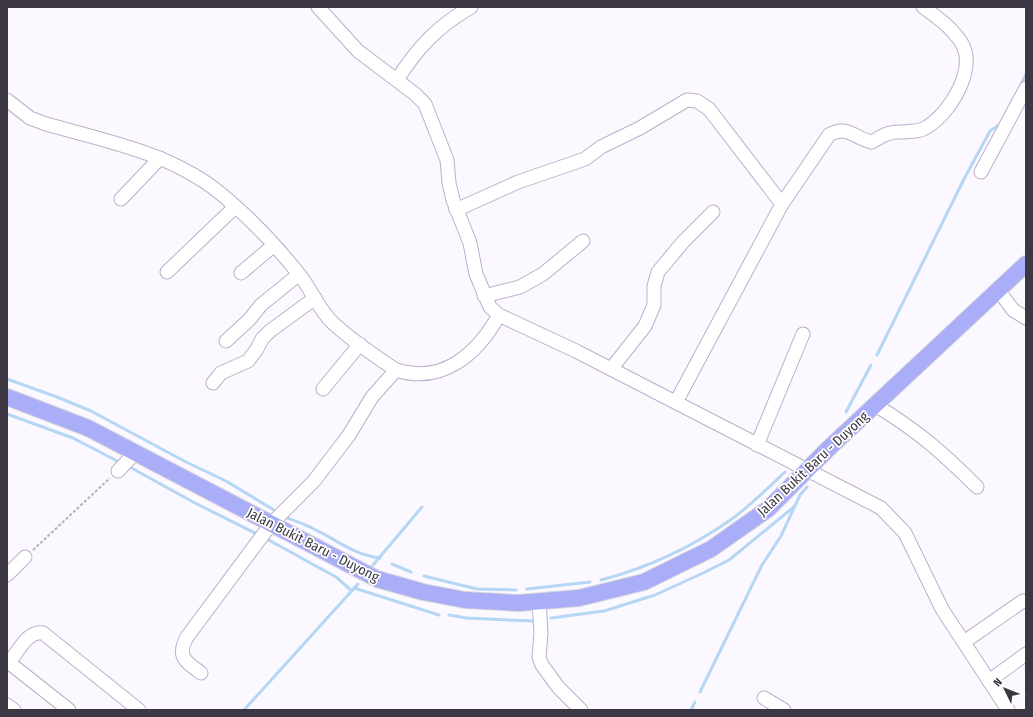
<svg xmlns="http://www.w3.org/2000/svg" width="1033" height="717" font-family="'Fira Sans Condensed',sans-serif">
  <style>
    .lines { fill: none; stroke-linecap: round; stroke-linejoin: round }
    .stream { stroke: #b6d7f4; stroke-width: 3 }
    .minor-casing { stroke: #bdafcc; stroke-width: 15 }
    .major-casing { stroke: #d8d7d9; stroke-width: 18 }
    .path { stroke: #b4b1b8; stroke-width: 2; stroke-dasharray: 3 2; stroke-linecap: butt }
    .minor { stroke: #fff; stroke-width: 13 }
    .major { stroke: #aaadf7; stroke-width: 16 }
    .labels { text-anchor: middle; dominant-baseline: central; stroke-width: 3.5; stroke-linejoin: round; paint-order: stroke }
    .street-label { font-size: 14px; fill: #3c3742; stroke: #fff }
  </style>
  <rect width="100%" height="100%" fill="#fbf9ff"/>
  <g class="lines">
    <g class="stream">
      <path d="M 1020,87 L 1026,74"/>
      <path d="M 877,355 L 964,179 L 990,131 L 999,125"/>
      <path d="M 7,379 L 57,397 L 91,411 L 186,462 L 226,481 L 274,510"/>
      <path d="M 846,412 L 871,365"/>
      <path d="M 7,414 L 73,438 L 121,463"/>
      <path d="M 128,466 L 193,502 L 257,534"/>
      <path d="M 285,517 C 294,521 305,524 314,529 C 337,540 354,555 380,558"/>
      <path d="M 265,538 L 336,577 L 352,591"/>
      <path d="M 392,564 L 411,572"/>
      <path d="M 373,565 L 422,507"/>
      <path d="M 424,576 L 477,589 L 516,590"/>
      <path d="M 601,580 C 647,568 690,548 729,521 C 749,507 767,489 785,472"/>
      <path d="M 354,588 L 439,615"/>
      <path d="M 527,589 L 590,582"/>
      <path d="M 449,615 L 466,618 L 533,621"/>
      <path d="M 551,618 L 604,611 L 655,595 L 701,574 L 729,560 L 795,506"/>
      <path d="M 700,692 L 762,565 L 781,536 L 800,495 L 807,487"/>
      <path d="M 244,710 L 358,584"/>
      <path d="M 691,710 L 695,702"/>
    </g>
    <defs>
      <g id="minor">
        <path d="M 318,7 L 358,51 L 415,94 L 425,104 L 447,160 L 449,183 L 453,200 L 470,243 L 476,274 L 490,307 L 499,315 L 576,351 L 881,508 L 905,533 L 942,609 L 1008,710"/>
        <path d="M 397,80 C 417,48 438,26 471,7"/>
        <path d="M 7,100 L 30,118 L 46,124 C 109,142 177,154 227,199 C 254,222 280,250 302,278 C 312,292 320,311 333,323 C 352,341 375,356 396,370 C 443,385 478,353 499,315"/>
        <path d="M 981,172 L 1026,88"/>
        <path d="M 121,199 L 160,158"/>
        <path d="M 456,210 L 518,182 L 585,159 L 601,147 L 640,128 L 687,100 L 697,101 L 709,109 L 782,204"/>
        <path d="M 167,272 L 235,207"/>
        <path d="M 241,273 L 273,246"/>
        <path d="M 999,291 L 1013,310 L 1026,318"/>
        <path d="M 484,296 L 520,287 L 543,274 L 583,241"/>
        <path d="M 226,341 L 249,320 L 261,305 L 298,275"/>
        <path d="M 611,369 L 645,326 L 654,305 L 654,286 L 658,272 L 683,242 L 713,212"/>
        <path d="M 213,383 L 221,373 L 248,361 L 257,349 L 262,339 L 270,331 L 315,298"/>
        <path d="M 323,389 L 360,344"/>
        <path d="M 676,402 L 782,204 L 829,135 C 848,124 855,139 872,142 C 880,137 888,132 898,132 C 908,131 918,133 927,127 C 950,113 978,68 961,42 C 951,27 937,17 923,7"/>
        <path d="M 875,405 C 917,430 943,453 977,487"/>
        <path d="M 757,445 L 803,334"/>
        <path d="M 118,471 L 135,453"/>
        <path d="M 7,575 L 25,557"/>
        <path d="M 539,601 L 541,633 L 539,657 L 542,665 L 558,687 L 581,710"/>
        <path d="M 964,642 L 1023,601"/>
        <path d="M 7,661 L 69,710"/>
        <path d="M 7,664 C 18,654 26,630 43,633 L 139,710"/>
        <path d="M 201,673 C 186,662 176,657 187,637 L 271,524 L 314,481 L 349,435 L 372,397 L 396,370"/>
        <path d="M 989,681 L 1026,654"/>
        <path d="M 764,698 L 784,710"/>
        <path d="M 7,705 L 14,710"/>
      </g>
      <path id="major" d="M 7,397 L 88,428 L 377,579 L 423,592 L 465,600 L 519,603 L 579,598 L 644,582 L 711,549 L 768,509 L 829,448 L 1026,264"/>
    </defs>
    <use href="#minor" class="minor-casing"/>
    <use href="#major" class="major-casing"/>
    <path class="path" d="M 33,550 L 110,478"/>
    <use href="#minor" class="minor"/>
    <use href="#major" class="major"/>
  </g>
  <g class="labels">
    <g class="street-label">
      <text transform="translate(813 464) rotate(-43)">Jalan Bukit Baru - Duyong</text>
      <text transform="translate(313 545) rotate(27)">Jalan Bukit Baru - Duyong</text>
    </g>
  </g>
  <rect width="1033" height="717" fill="none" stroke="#3c3742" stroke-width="16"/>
  <g transform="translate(1005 689) rotate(313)" stroke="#ffffff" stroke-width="3" paint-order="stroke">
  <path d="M0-3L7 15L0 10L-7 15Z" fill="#3c3742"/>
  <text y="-6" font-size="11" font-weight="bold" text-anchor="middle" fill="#3c3742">N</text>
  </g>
</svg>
